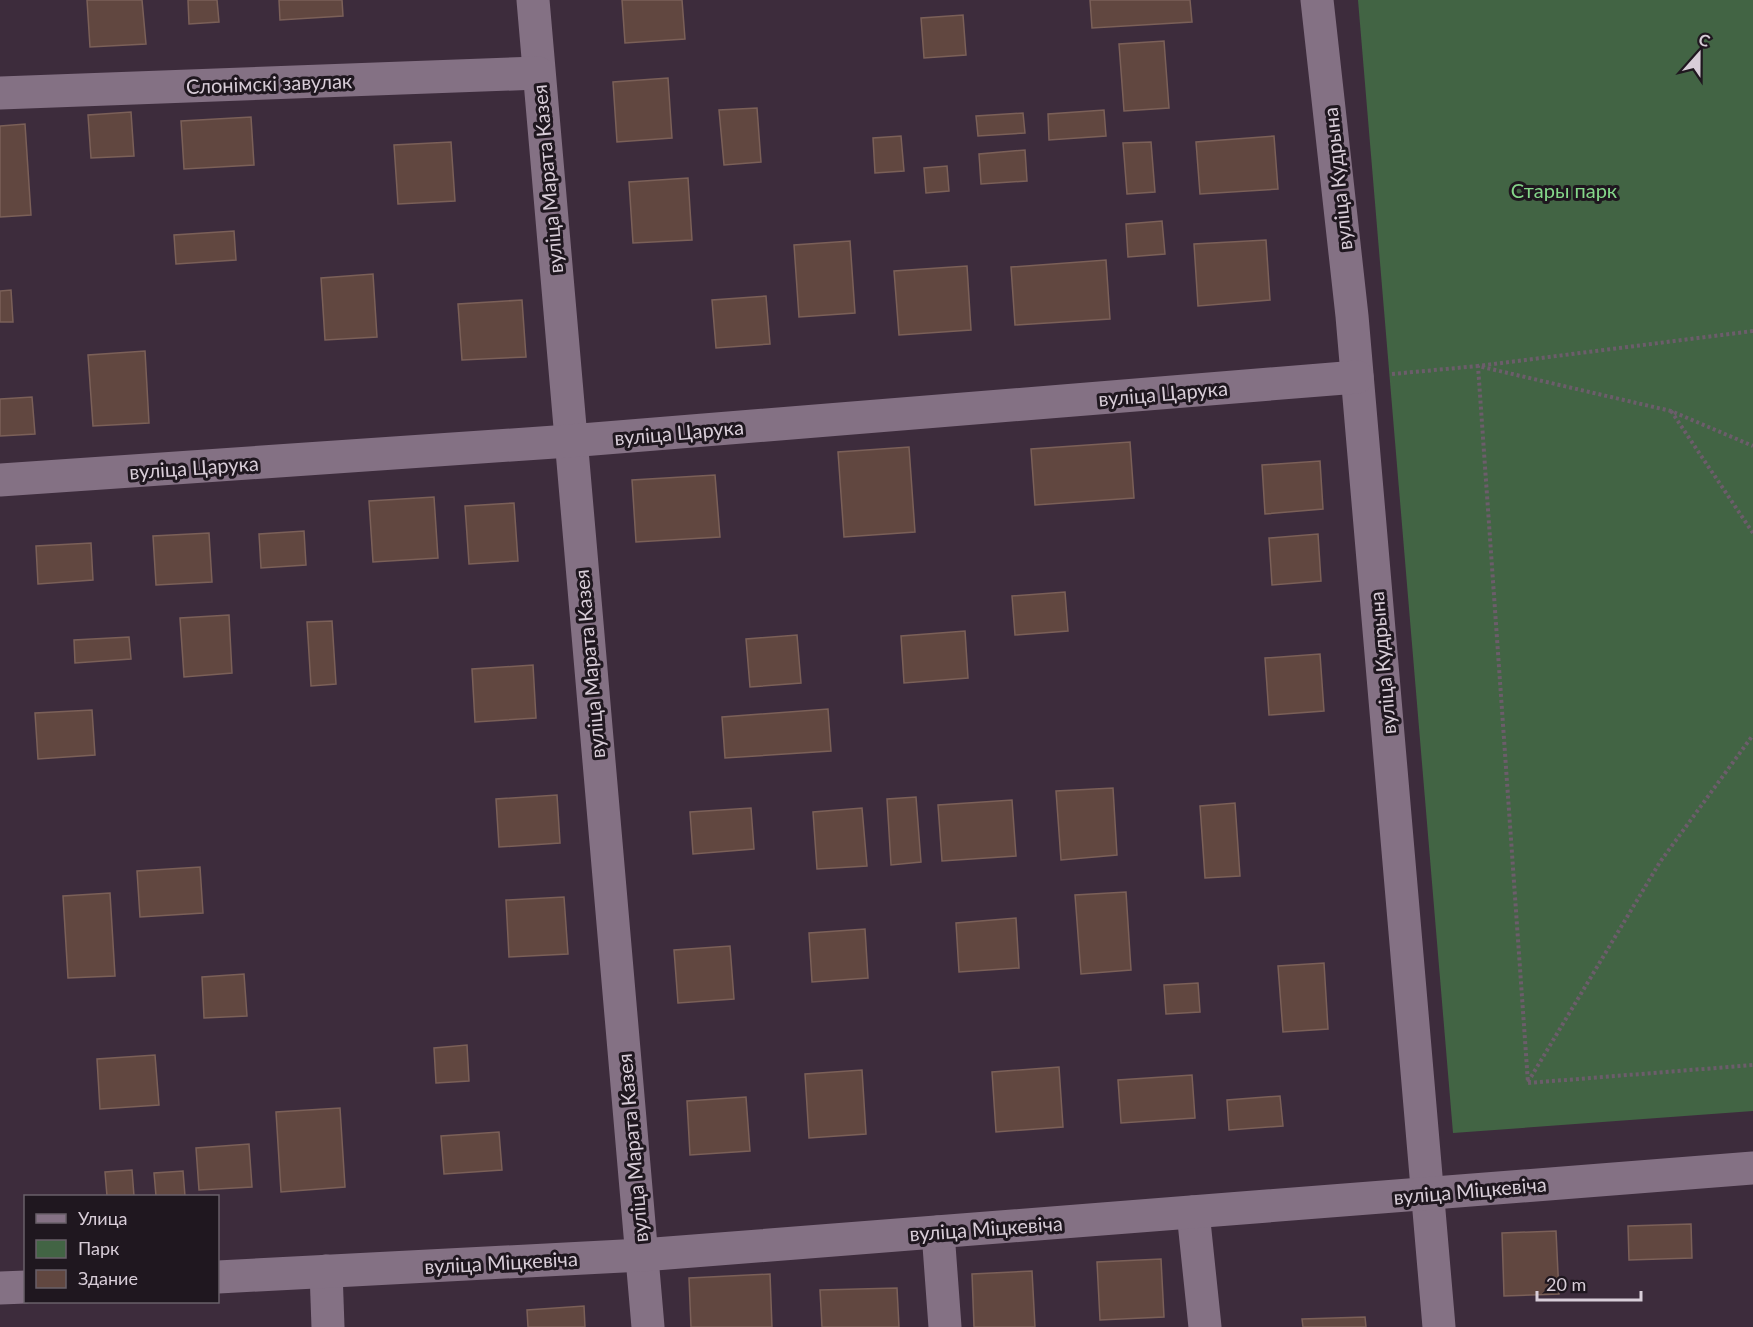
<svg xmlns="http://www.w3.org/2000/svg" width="1753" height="1327" font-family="Lato,sans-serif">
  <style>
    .green { fill: #426444 }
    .building { fill: #614740; stroke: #7b6058; stroke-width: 1.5 }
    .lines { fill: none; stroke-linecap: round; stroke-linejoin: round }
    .path { stroke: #6c5d6b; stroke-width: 4; stroke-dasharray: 3 3; stroke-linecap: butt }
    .street { stroke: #847184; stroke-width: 33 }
    .labels { text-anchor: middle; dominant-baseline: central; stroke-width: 6; stroke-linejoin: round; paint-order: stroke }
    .street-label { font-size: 20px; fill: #d8cdd8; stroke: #1f171f }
    .park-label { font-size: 20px; fill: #85d78a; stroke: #1f171f }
  </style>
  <rect width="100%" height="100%" fill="#3d2c3c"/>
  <path class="green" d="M 1358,0 L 1753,0 L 1753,1111 L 1453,1133 Z"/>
  <g class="building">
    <path d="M 87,0 L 142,0 L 146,44 L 90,47 Z"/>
    <path d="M 188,0 L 217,0 L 219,22 L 189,24 Z"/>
    <path d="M 279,0 L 342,0 L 343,16 L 280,20 Z"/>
    <path d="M 622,0 L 682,0 L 685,39 L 625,43 Z"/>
    <path d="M 1090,0 L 1190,0 L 1192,22 L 1092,28 Z"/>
    <path d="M 963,15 L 966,55 L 924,58 L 921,18 Z"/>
    <path d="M 1164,41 L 1169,108 L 1124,111 L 1119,44 Z"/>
    <path d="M 668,78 L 672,138 L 617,142 L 613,82 Z"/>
    <path d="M 757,108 L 761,162 L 724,165 L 719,110 Z"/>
    <path d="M 1104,110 L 1106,136 L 1049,140 L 1048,114 Z"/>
    <path d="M 131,112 L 134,156 L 91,158 L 88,115 Z"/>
    <path d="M 1023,113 L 1025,133 L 978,136 L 976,116 Z"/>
    <path d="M 251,117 L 254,165 L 184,169 L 181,121 Z"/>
    <path d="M 25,124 L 31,215 L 0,217 L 0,126 Z"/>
    <path d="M 901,136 L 904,171 L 875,173 L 873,138 Z"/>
    <path d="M 1274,136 L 1278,189 L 1200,194 L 1196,142 Z"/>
    <path d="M 451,142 L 455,201 L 398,204 L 394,145 Z"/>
    <path d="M 1151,142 L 1155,192 L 1127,194 L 1123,143 Z"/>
    <path d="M 1025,150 L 1027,181 L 981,184 L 979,154 Z"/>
    <path d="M 947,166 L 949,191 L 926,193 L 924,168 Z"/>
    <path d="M 688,178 L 692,240 L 633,243 L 629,182 Z"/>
    <path d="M 1162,221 L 1165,254 L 1128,257 L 1126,224 Z"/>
    <path d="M 234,231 L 236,260 L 176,264 L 174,235 Z"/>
    <path d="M 1266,240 L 1270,300 L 1198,306 L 1194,244 Z"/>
    <path d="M 850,241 L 855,313 L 799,317 L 794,245 Z"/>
    <path d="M 1106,260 L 1110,319 L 1015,325 L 1011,267 Z"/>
    <path d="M 967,266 L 971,330 L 899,335 L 894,271 Z"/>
    <path d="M 373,274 L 377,337 L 325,340 L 321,278 Z"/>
    <path d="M 11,290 L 13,322 L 0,322 L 0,291 Z"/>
    <path d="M 766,296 L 770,344 L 716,348 L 712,300 Z"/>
    <path d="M 522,300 L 526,357 L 462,360 L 458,304 Z"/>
    <path d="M 145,351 L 149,423 L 93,426 L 88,355 Z"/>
    <path d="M 32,397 L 35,434 L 0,436 L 0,399 Z"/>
    <path d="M 1130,442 L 1134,498 L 1035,505 L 1031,449 Z"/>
    <path d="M 909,447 L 915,532 L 844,537 L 838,452 Z"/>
    <path d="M 1320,461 L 1323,509 L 1265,514 L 1262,465 Z"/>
    <path d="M 715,475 L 720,537 L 636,542 L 632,480 Z"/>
    <path d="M 434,497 L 438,558 L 373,562 L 369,501 Z"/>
    <path d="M 514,503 L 518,561 L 469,564 L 465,506 Z"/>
    <path d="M 304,531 L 306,565 L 261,568 L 259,534 Z"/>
    <path d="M 209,533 L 212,582 L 156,585 L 153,536 Z"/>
    <path d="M 1318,534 L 1321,581 L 1272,585 L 1269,538 Z"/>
    <path d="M 91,543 L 93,580 L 38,584 L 36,546 Z"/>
    <path d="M 1065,592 L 1068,631 L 1015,635 L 1012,596 Z"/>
    <path d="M 229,615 L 232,673 L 184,677 L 180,618 Z"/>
    <path d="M 332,621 L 336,684 L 311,686 L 307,622 Z"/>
    <path d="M 965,631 L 968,678 L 904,683 L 901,636 Z"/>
    <path d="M 797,635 L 801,683 L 750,687 L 746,639 Z"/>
    <path d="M 129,637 L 131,659 L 75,663 L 74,640 Z"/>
    <path d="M 1320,654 L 1324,711 L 1269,715 L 1265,658 Z"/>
    <path d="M 533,665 L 536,718 L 475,722 L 472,669 Z"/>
    <path d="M 828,709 L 831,751 L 725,758 L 722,717 Z"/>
    <path d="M 92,710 L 95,755 L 38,759 L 35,713 Z"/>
    <path d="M 1113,788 L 1117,855 L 1061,860 L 1056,791 Z"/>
    <path d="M 557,795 L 560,843 L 499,847 L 496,799 Z"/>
    <path d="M 916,797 L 921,862 L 891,865 L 887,799 Z"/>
    <path d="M 1012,800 L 1016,856 L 942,861 L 938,805 Z"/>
    <path d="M 1235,803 L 1240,876 L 1205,878 L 1200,806 Z"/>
    <path d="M 751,808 L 754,849 L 693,854 L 690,812 Z"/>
    <path d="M 862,808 L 867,866 L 817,869 L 813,812 Z"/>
    <path d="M 200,867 L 203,913 L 140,917 L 137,871 Z"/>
    <path d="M 1126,892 L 1131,970 L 1081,974 L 1075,895 Z"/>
    <path d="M 110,893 L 115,976 L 68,978 L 63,896 Z"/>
    <path d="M 564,897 L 568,954 L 509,957 L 506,900 Z"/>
    <path d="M 1016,918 L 1019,968 L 959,972 L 956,923 Z"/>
    <path d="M 865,929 L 868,978 L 812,982 L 809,933 Z"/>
    <path d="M 730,946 L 734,999 L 678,1003 L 674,950 Z"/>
    <path d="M 1324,963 L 1328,1029 L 1283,1032 L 1278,966 Z"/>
    <path d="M 244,974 L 247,1016 L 204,1018 L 202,977 Z"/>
    <path d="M 1198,983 L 1200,1012 L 1166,1014 L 1164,985 Z"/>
    <path d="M 467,1045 L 469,1081 L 436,1083 L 434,1048 Z"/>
    <path d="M 155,1055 L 159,1105 L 100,1109 L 97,1059 Z"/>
    <path d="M 1059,1067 L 1063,1127 L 996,1132 L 992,1072 Z"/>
    <path d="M 862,1070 L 866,1134 L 809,1138 L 805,1074 Z"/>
    <path d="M 1192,1075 L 1195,1118 L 1121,1123 L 1118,1080 Z"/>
    <path d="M 1280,1096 L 1283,1126 L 1229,1130 L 1227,1100 Z"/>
    <path d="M 746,1097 L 750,1151 L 690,1155 L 687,1101 Z"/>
    <path d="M 340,1108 L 345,1187 L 281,1192 L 276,1112 Z"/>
    <path d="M 499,1132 L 502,1170 L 444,1174 L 441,1136 Z"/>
    <path d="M 249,1144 L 252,1187 L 199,1190 L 196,1148 Z"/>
    <path d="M 132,1170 L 134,1196 L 107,1196 L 105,1172 Z"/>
    <path d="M 183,1171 L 185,1196 L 156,1196 L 154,1173 Z"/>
    <path d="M 1691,1224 L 1692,1258 L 1629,1260 L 1628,1226 Z"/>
    <path d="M 1556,1231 L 1559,1294 L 1504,1296 L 1502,1233 Z"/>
    <path d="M 1161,1259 L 1164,1317 L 1100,1320 L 1097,1262 Z"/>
    <path d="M 1032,1271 L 1035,1327 L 974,1327 L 972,1274 Z"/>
    <path d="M 770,1274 L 772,1327 L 691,1327 L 689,1278 Z"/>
    <path d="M 897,1288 L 899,1327 L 822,1327 L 820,1290 Z"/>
    <path d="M 584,1306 L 585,1327 L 528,1327 L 527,1310 Z"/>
    <path d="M 1365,1317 L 1366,1327 L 1303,1327 L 1302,1319 Z"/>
  </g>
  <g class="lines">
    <g class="path">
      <path d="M 1753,331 L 1478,366 L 1528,1083 L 1753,1065"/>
      <path d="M 1392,374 L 1478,366 L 1671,411 L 1753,446"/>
      <path d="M 1671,411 L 1753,533"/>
      <path d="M 1528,1082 L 1660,862 L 1753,735"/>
    </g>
    <g class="street">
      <path d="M 533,0 L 648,1327"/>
      <path d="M 1317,0 L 1352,316 L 1439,1327"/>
      <path d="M 0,93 L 538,73"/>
      <path d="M 0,480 L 569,441 L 1357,377"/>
      <path d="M 1193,1212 L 1205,1327"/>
      <path d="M 938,1232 L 945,1327"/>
      <path d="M 326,1271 L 328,1327"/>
      <path d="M 218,1277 L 642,1255 L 1753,1168"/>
      <path d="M 0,1288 L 26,1287"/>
    </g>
  </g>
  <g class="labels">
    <g class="street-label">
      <text transform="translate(269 83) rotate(-2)">Слонімскі завулак</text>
      <text transform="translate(547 179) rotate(-95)">вуліца Марата Казея</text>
      <text transform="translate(1337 179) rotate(-96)">вуліца Кудрына</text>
      <text transform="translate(1163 393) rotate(-5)">вуліца Царука</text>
      <text transform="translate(679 432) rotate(-5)">вуліца Царука</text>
      <text transform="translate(194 467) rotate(-4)">вуліца Царука</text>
      <text transform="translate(1382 663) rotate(-95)">вуліца Кудрына</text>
      <text transform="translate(589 664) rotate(-95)">вуліца Марата Казея</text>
      <text transform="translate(632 1148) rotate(-95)">вуліца Марата Казея</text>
      <text transform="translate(1470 1190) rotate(-5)">вуліца Міцкевіча</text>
      <text transform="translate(986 1228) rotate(-4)">вуліца Міцкевіча</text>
      <text transform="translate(501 1262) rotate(-3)">вуліца Міцкевіча</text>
    </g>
    <g class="park-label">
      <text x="1564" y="190">Стары парк</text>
    </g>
  </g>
  <rect x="24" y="1195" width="195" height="108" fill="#1f171f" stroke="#696069" stroke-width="1.5"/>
  <rect x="36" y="1214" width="30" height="9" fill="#847184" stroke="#696069" stroke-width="1.5"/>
  <text x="78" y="1225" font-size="18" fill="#d8cdd8">Улица</text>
  <rect x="36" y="1240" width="30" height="18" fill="#426444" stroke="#696069" stroke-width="1.5"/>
  <text x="78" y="1255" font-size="18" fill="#d8cdd8">Парк</text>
  <rect x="36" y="1270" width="30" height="18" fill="#614740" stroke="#696069" stroke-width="1.5"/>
  <text x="78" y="1285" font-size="18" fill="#d8cdd8">Здание</text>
  <g transform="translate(1699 54) rotate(21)" stroke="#1f171f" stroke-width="4.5" paint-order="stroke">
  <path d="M0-4.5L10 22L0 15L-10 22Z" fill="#d8cdd8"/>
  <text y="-9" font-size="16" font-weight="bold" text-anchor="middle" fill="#d8cdd8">С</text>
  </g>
  <path d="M1537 1291v9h104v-9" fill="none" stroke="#d8cdd8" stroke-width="3"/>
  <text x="1546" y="1291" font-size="18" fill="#d8cdd8" stroke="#1f171f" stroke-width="4.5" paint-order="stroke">20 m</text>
</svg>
